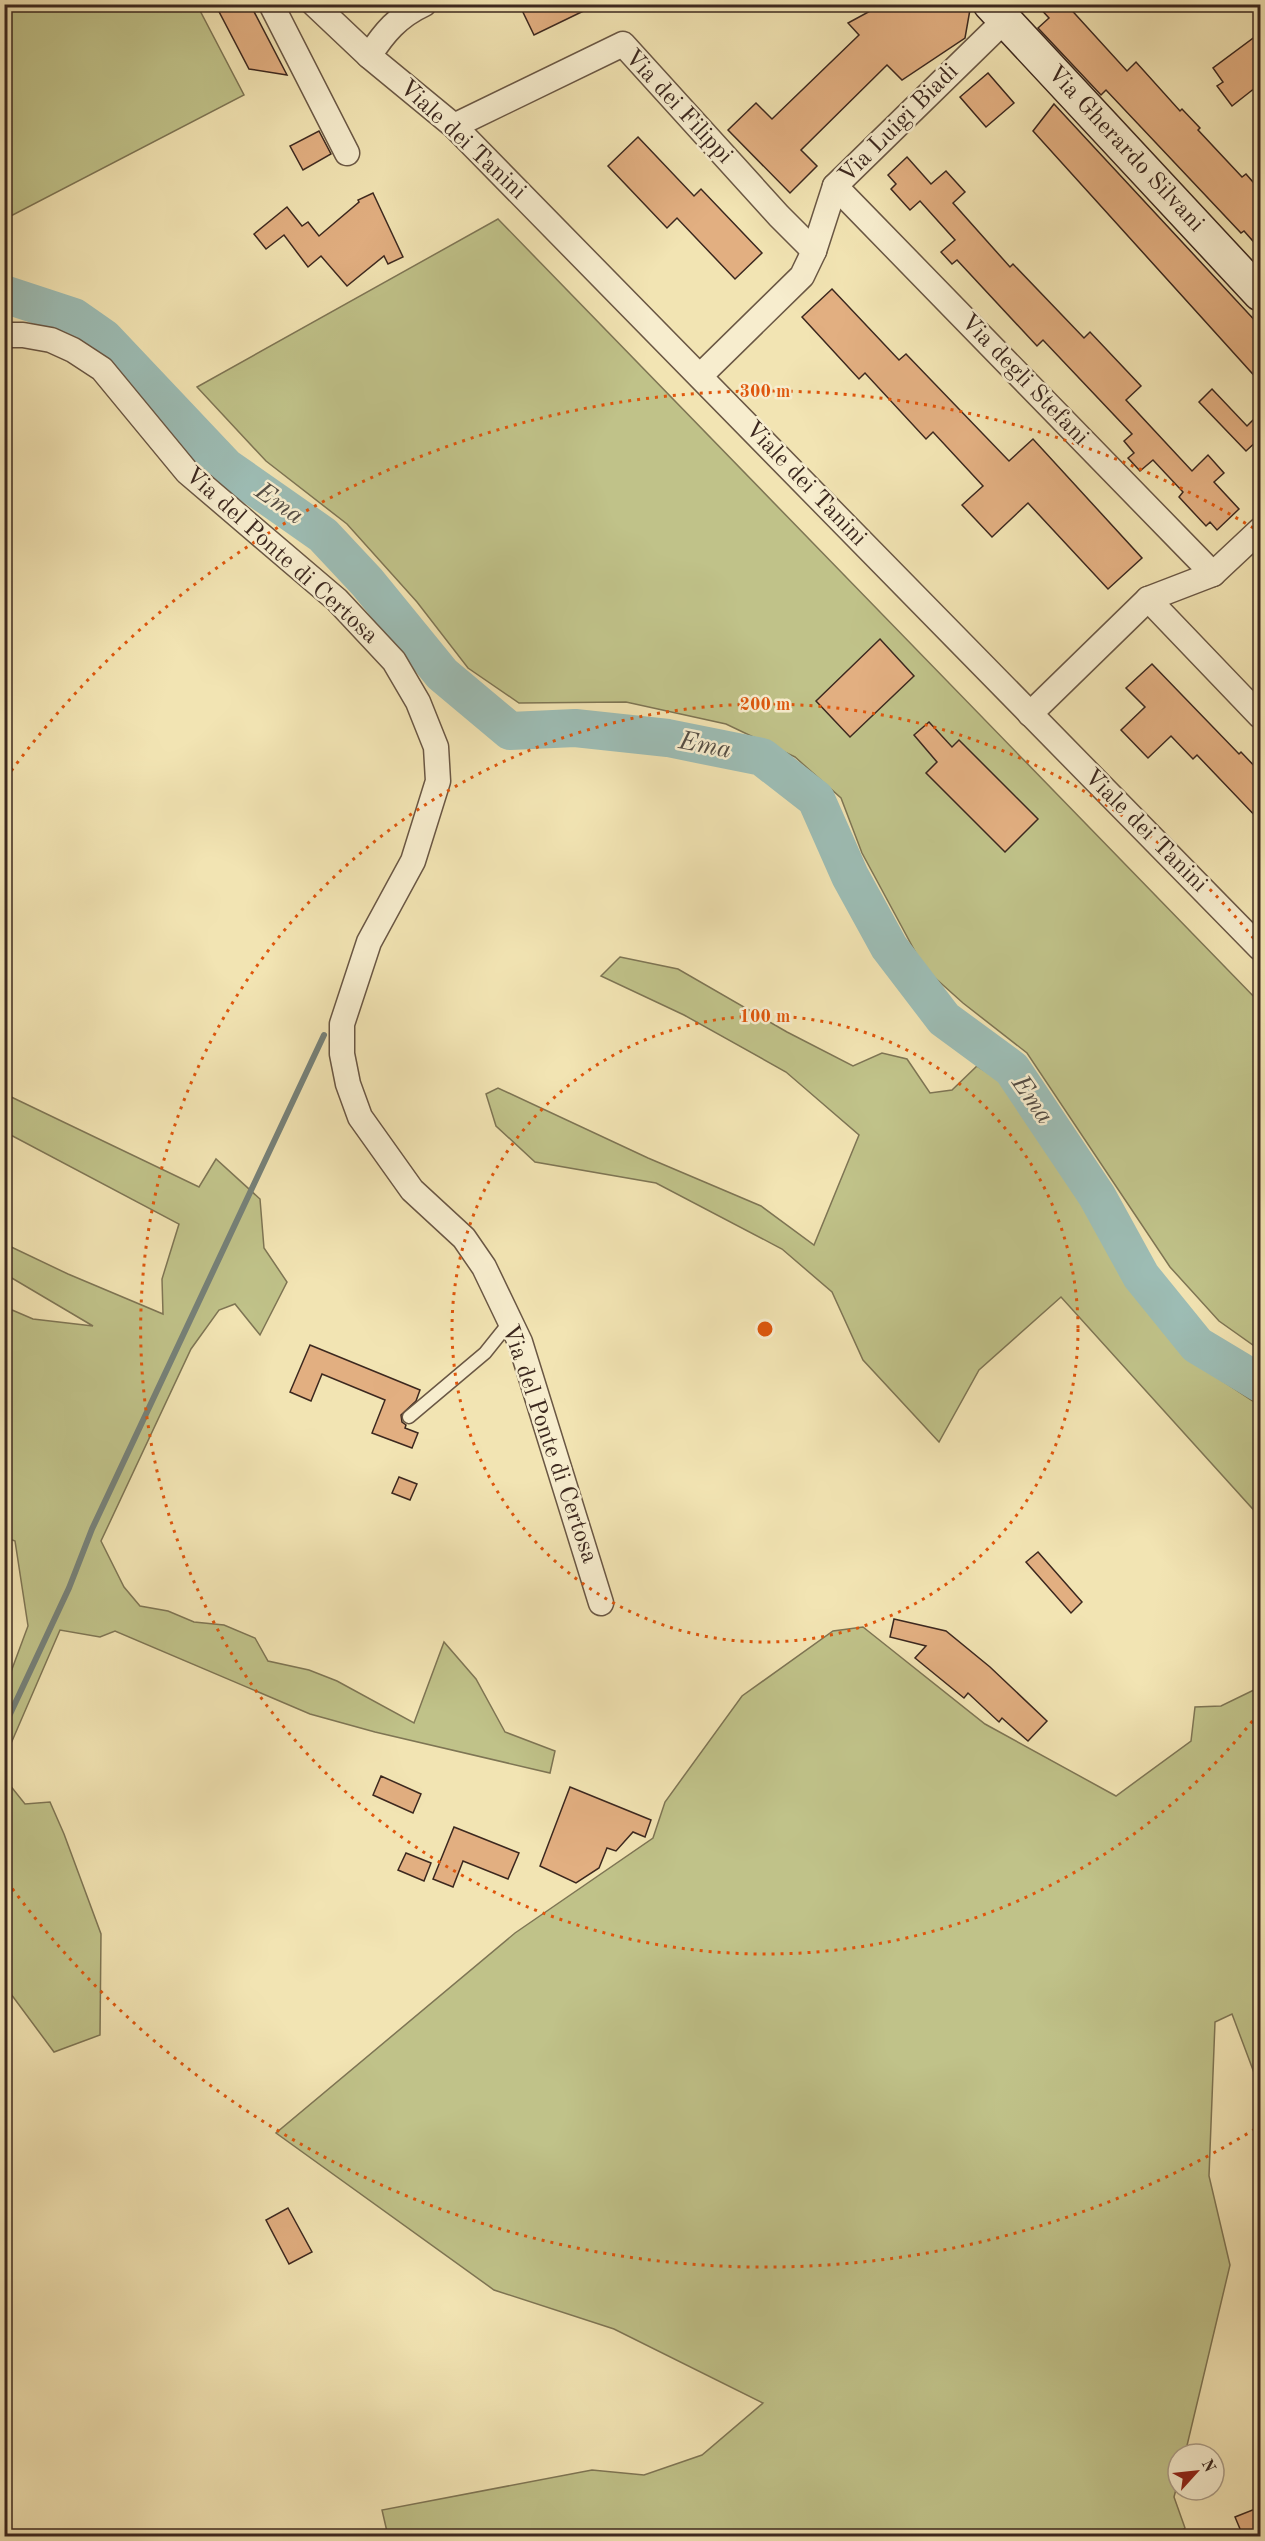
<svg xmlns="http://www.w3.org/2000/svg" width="1265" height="2541" font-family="'Old Standard TT',serif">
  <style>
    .green { fill: #c0c289; stroke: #7e7554; stroke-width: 1.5 }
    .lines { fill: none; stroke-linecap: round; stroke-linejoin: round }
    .stream { stroke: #768179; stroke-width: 6 }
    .river { stroke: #9dbdb5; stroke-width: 38 }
    .building { fill: #e2af81; stroke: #3c281f; stroke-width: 1.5 }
    .service-casing { stroke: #6a5744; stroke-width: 15 }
    .minor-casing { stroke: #6a5744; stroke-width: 27 }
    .secondary-casing { stroke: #3c281f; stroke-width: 36 }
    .service { stroke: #f7edce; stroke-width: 12 }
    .minor { stroke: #f7edce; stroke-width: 24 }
    .secondary { stroke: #f7edce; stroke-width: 33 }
    .ring { fill: none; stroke: #df570d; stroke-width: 3; stroke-dasharray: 3 6 }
    .labels { text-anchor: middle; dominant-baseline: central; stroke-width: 5; stroke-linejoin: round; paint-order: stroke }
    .street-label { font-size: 24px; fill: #3c281f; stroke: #f7edce }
    .water-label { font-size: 26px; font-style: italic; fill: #544d44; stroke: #f7edce }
    .centre { fill: #df570d; stroke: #f7edce; stroke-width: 3 }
    .ring-label { font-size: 18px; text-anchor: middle; font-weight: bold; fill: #df570d; stroke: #f7edce; stroke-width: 5; stroke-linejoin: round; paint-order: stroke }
  </style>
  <rect width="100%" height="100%" fill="#f2e4b3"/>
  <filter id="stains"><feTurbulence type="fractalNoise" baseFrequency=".00333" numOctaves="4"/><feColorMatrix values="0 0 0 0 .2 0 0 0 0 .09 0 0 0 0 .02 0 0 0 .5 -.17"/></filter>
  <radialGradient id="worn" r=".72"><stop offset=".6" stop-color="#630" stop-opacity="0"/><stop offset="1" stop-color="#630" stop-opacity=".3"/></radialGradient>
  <g class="green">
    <path d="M 12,4 L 197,5 L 244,95 L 5,219 L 4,8 Z"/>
    <path d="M 498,219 L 1260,1003 L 1260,1350 L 1219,1321 L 1170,1267 L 1027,1053 L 963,1003 L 924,968 L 862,853 L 841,798 L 795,757 L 726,724 L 626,702 L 519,703 L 468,668 L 417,602 L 347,524 L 266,461 L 197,387 Z"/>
    <path d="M 620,957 L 678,969 L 787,1032 L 853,1066 L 882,1053 L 907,1059 L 930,1093 L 952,1090 L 977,1066 L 1008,1085 L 1097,1227 L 1194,1362 L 1260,1406 L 1260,1517 L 1061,1297 L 979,1370 L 939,1442 L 863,1360 L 832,1292 L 782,1249 L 656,1183 L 535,1162 L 496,1126 L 486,1094 L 498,1088 L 648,1158 L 761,1206 L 814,1245 L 859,1135 L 786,1072 L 684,1015 L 601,976 Z"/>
    <path d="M 5,1094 L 199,1187 L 216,1159 L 260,1199 L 264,1248 L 287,1282 L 260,1335 L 235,1304 L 219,1310 L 191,1349 L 101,1541 L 124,1587 L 140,1606 L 168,1611 L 194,1622 L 224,1625 L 255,1638 L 268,1661 L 309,1670 L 337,1681 L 414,1723 L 444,1642 L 476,1679 L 505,1732 L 555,1751 L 550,1773 L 375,1732 L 310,1714 L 115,1631 L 100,1637 L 60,1630 L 6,1755 L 9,1784 L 25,1804 L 50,1802 L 64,1834 L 101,1934 L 100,2035 L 54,2052 L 5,1986 L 5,1688 L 28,1626 L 15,1541 L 5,1537 L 5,1307 L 33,1319 L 93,1326 L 5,1274 L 5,1244 L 68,1274 L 163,1314 L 162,1279 L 179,1224 L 5,1132 Z"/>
    <path d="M 863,1627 L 985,1724 L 1116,1796 L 1191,1741 L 1195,1707 L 1221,1706 L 1260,1687 L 1260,2076 L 1256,2078 L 1232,2014 L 1215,2022 L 1209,2176 L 1230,2265 L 1185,2454 L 1178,2454 L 1178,2482 L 1174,2497 L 1185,2528 L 1174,2536 L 388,2536 L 382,2510 L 592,2470 L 644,2475 L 702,2455 L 763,2403 L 614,2329 L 494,2290 L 276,2133 L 515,1933 L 653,1838 L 665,1802 L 742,1696 L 833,1631 Z"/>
  </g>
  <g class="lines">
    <path class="stream" d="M 4,1727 L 69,1588 L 92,1529 L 324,1035"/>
    <path class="river" d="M 4,294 L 74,317 L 104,338 L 226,467 L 323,535 L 367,582 L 442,674 L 510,731 L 575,728 L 668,738 L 762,757 L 816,799 L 850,876 L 889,947 L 944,1019 L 1012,1069 L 1097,1196 L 1141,1276 L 1197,1345 L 1260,1383"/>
  </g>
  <g class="building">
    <path d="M 215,4 L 250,4 L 287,75 L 249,69 Z"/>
    <path d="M 519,4 L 598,4 L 534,35 Z"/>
    <path d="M 883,4 L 971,4 L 965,38 L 902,80 L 887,65 L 801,150 L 817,166 L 790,193 L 728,130 L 756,103 L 772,119 L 859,35 L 848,23 Z"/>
    <path d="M 1036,4 L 1066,4 L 1127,71 L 1136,62 L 1180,111 L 1182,109 L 1200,128 L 1198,130 L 1242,177 L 1246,174 L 1260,190 L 1260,249 L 1244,231 L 1241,233 L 1106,90 L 1101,95 L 1038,28 L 1049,18 Z"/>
    <path d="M 1260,33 L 1260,84 L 1232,106 L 1217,86 L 1223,82 L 1213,68 Z"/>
    <path d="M 988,73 L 1014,103 L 986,127 L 960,97 Z"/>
    <path d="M 1054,104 L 1260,326 L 1260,382 L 1033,131 Z"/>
    <path d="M 319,131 L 331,154 L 303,170 L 290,146 Z"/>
    <path d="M 638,137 L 694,196 L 701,189 L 762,253 L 735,279 L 677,218 L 667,228 L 608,166 Z"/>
    <path d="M 907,157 L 931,184 L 946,171 L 965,192 L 953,203 L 1010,267 L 1013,264 L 1084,338 L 1090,332 L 1141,386 L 1126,400 L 1192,471 L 1208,455 L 1224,473 L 1214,482 L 1239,509 L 1217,530 L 1210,522 L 1206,526 L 1179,497 L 1183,492 L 1153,460 L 1140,471 L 1128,458 L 1134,453 L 1124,441 L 1132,434 L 1043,340 L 1037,346 L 957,260 L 952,264 L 941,252 L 955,240 L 920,201 L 910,210 L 891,189 L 896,184 L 888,175 Z"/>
    <path d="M 373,193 L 403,257 L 388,264 L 384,256 L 347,286 L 321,256 L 308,267 L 284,235 L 266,249 L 254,234 L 287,207 L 302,226 L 308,222 L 319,236 L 359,202 L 358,200 Z"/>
    <path d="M 832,289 L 899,360 L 906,354 L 1009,461 L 1033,439 L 1142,558 L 1108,589 L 1028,503 L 992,537 L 962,505 L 983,486 L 933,432 L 926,439 L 865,373 L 859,379 L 802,317 Z"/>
    <path d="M 1212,389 L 1247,426 L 1260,413 L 1260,438 L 1246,451 L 1199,402 Z"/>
    <path d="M 880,639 L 914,676 L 850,737 L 816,701 Z"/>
    <path d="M 1152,664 L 1239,754 L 1241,752 L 1260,772 L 1260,821 L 1197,755 L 1193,759 L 1171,736 L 1148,758 L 1121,730 L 1145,707 L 1126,688 Z"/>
    <path d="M 929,722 L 952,747 L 959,740 L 1038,819 L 1005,852 L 926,773 L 937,762 L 914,735 Z"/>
    <path d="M 310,1345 L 420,1390 L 416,1401 L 401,1415 L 402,1422 L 406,1425 L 405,1428 L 418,1433 L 412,1448 L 372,1433 L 385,1400 L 322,1374 L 311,1401 L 290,1392 Z"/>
    <path d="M 399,1477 L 417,1484 L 410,1500 L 392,1493 Z"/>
    <path d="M 1038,1552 L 1082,1602 L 1071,1613 L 1026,1562 Z"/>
    <path d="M 894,1619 L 946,1631 L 990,1667 L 1047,1721 L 1028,1741 L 1002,1718 L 999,1722 L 968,1693 L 964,1698 L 915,1658 L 926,1646 L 890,1637 Z"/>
    <path d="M 381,1776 L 421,1794 L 413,1813 L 373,1795 Z"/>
    <path d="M 570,1787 L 651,1820 L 645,1837 L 633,1832 L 616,1851 L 607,1848 L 599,1868 L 576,1883 L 540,1866 Z"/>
    <path d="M 454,1827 L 519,1853 L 508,1879 L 463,1861 L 453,1887 L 433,1879 Z"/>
    <path d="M 406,1853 L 431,1863 L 424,1881 L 398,1870 Z"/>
    <path d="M 288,2208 L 312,2252 L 289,2264 L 266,2220 Z"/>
    <path d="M 1260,2507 L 1260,2536 L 1243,2536 L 1235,2517 Z"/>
  </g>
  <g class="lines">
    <defs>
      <path id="service" d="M 409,1417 L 485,1353 L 509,1323"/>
      <g id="minor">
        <path d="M 271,4 L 347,153"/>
        <path d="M 314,4 L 369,56 L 454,126 L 1260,948"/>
        <path d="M 369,56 C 384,33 398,16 424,4"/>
        <path d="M 454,126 L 623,44 L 779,216 L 814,251"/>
        <path d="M 835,186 L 1213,574"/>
        <path d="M 4,335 L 23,335 L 51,340 L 73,350 L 102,369 L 187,472 L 337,600 L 394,661 L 418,702 L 436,747 L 438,781 L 413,861 L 369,942 L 342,1024 L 342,1054 L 348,1084 L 360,1117 L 412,1190 L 464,1238 L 484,1267 L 520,1342 L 601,1603"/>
        <path d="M 700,376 L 802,276 L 814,251 L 835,186 L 1005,20"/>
        <path d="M 1148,599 L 1260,716"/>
        <path d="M 1030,714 L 1148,599 L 1213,574 L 1260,530"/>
      </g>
      <path id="secondary" d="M 990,4 L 1260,294"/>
    </defs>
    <use href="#service" class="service-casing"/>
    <use href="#minor" class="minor-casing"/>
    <use href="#secondary" class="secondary-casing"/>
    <use href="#service" class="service"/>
    <use href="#minor" class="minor"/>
    <use href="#secondary" class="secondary"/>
  </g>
  <g class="ring">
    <circle cx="765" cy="1329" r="313"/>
    <path d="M1258 1714A625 625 0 1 1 1258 944"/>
    <path d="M1255 2129A938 938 0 0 1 6 1880M6 778A938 938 0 0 1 1255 529"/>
  </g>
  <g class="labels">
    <g class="street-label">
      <text transform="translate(678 107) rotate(47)">Via dei Filippi</text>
      <text transform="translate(899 124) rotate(-45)">Via Luigi Biadi</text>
      <text transform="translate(462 140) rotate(43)">Viale dei Tanini</text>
      <text transform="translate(1125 149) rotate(47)">Via Gherardo Silvani</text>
      <text transform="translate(1024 380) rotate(46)">Via degli Stefani</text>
      <text transform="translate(805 484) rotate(46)">Viale dei Tanini</text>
      <text transform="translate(281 556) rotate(42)">Via del Ponte di Certosa</text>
      <text transform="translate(1145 831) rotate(45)">Viale dei Tanini</text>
      <text transform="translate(549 1444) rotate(71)">Via del Ponte di Certosa</text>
    </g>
    <g class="water-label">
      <text transform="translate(279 504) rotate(35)">Ema</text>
      <text transform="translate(705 746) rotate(11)">Ema</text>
      <text transform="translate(1032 1100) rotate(55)">Ema</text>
    </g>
  </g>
  <circle cx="765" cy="1329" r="9" class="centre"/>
  <g class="ring-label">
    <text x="765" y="397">300 m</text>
    <text x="765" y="710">200 m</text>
    <text x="765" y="1022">100 m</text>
  </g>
  <rect width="1265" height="2541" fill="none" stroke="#f2e4b3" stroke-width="24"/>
  <rect x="6" y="6" width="1253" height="2529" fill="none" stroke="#3c281f" stroke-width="3"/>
  <rect x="12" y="12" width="1241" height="2517" fill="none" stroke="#3c281f" stroke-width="1.5"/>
  <g transform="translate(1196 2472) rotate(63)"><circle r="28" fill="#f7edce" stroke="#ac9e88" stroke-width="1.5"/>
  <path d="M0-4.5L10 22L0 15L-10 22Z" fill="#8f2418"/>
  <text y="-9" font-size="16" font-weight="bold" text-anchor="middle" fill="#3c281f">N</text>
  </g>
  <rect width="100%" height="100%" filter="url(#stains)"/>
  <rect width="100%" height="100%" fill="url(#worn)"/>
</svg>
